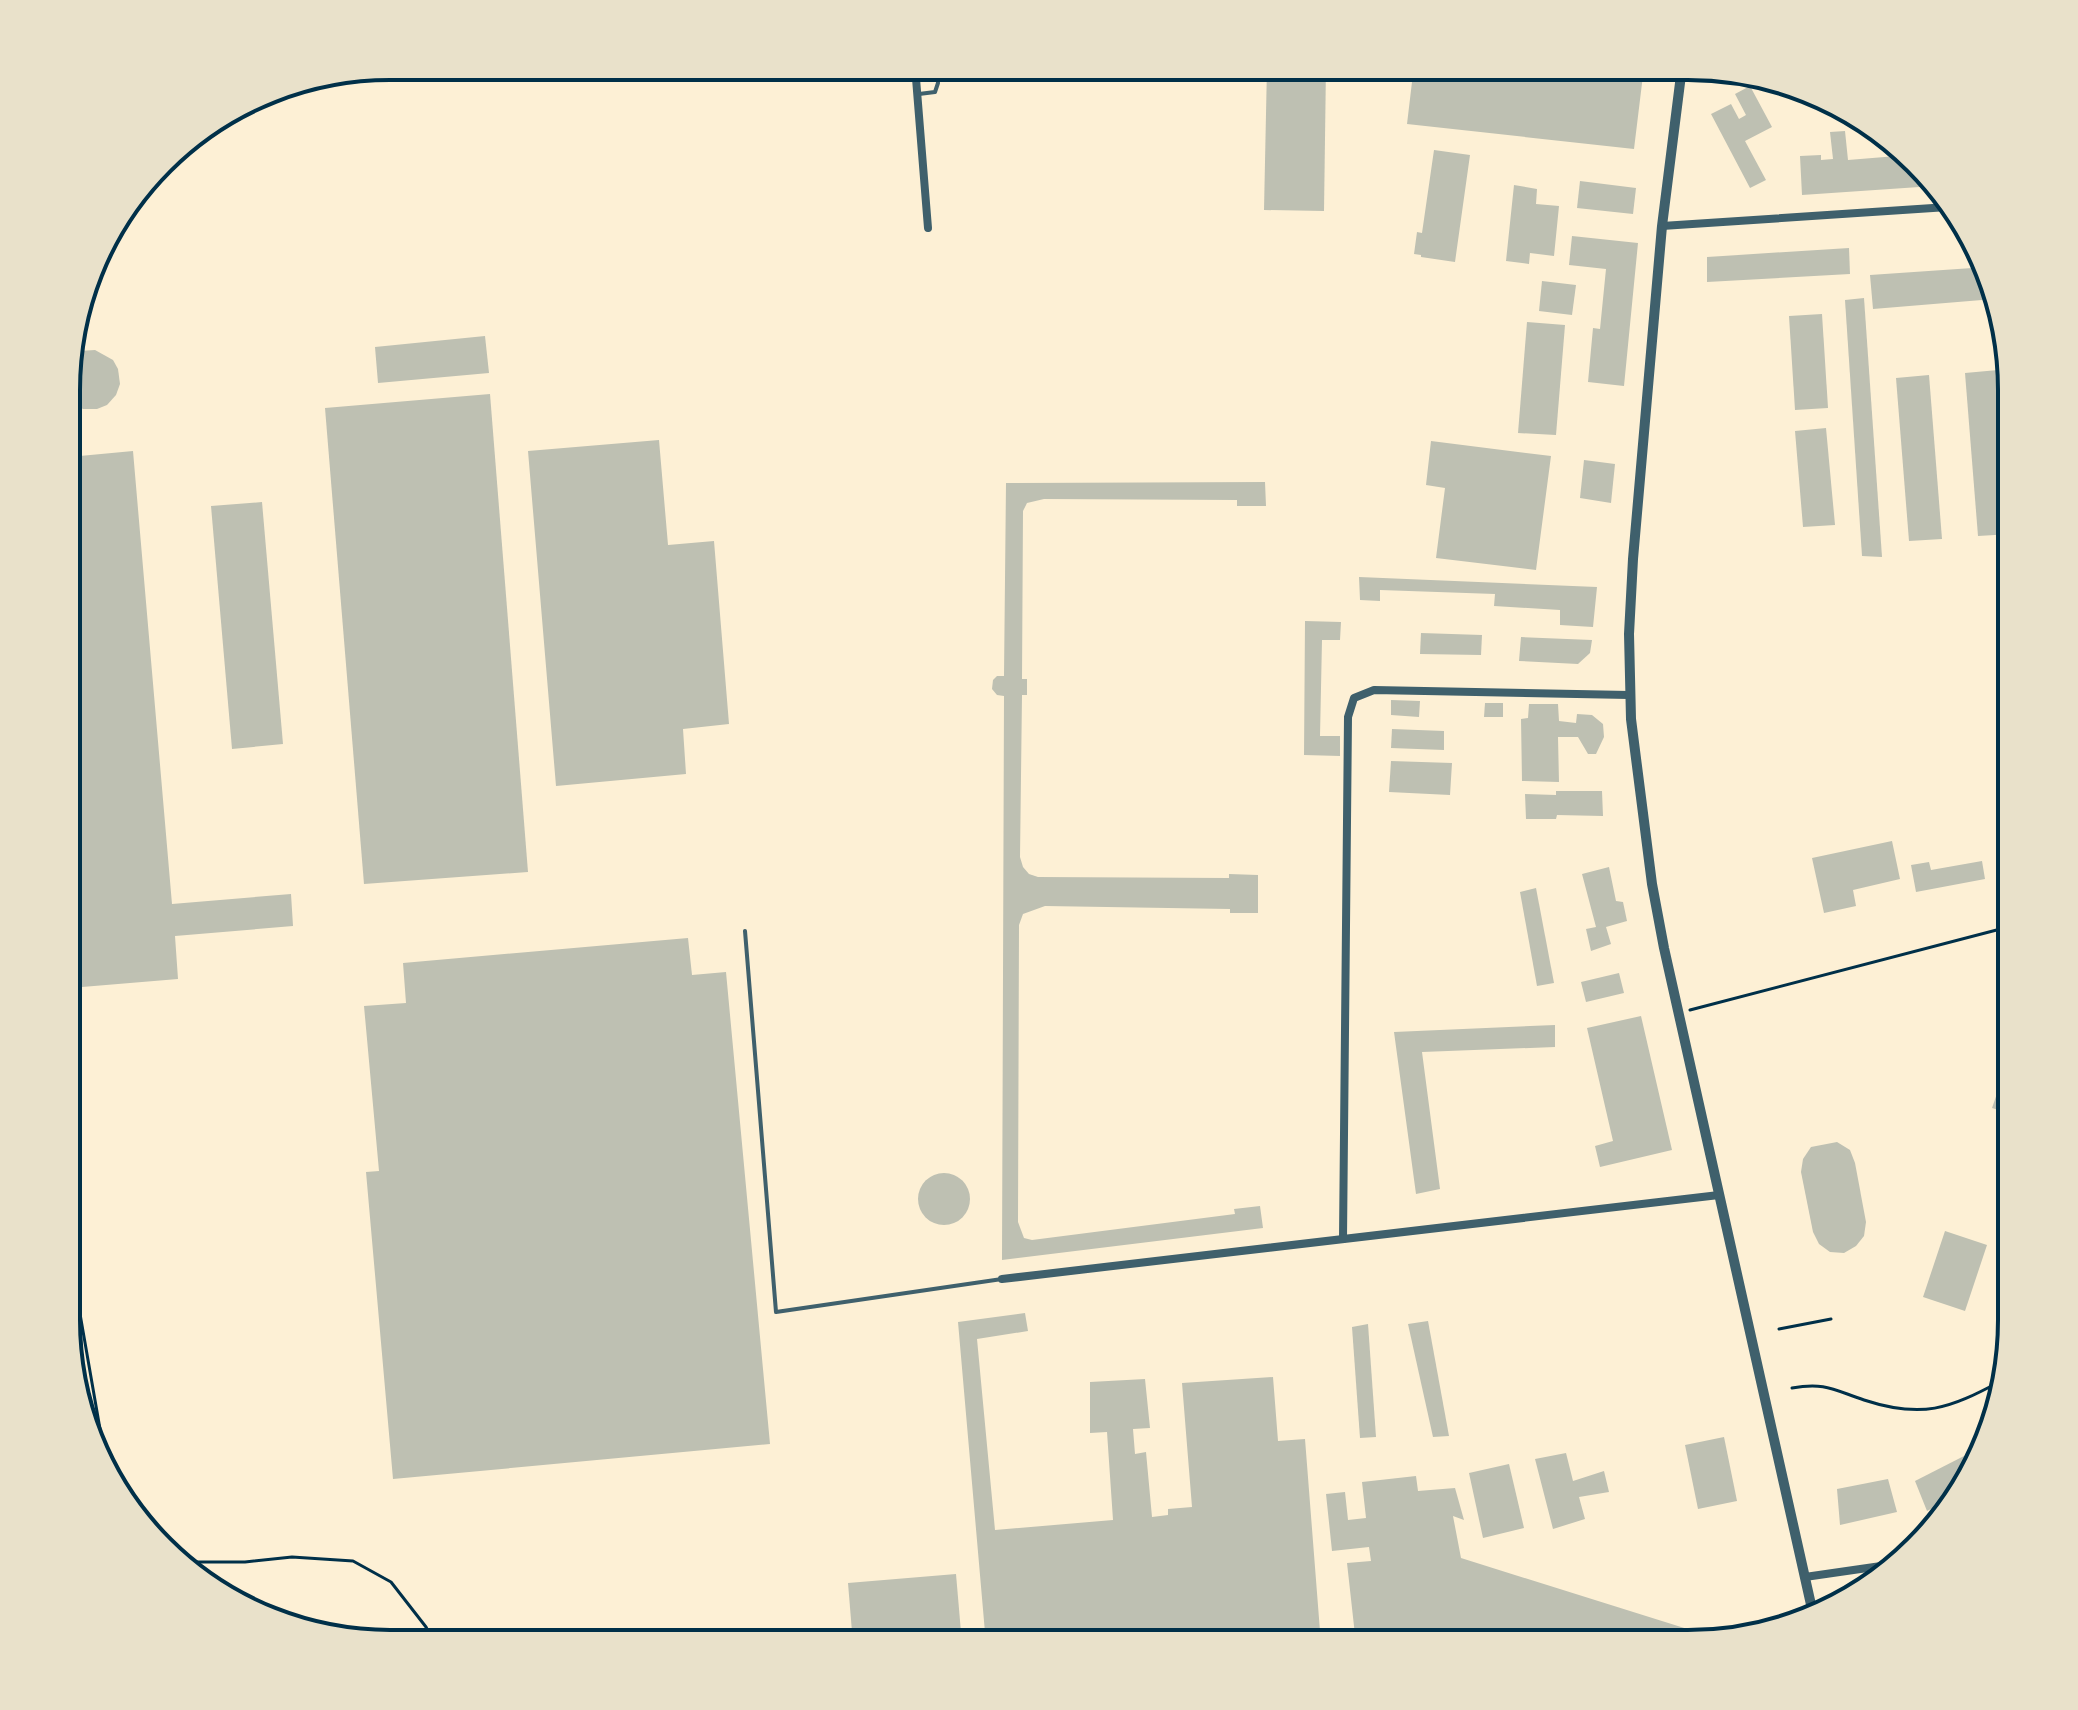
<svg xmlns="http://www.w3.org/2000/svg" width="2078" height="1710" font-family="Barlow,sans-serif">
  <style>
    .building { fill: #bec0b2 }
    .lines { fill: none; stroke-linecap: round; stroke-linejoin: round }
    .path { stroke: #003049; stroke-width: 3 }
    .service { stroke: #3f606c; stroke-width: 4 }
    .minor { stroke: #3f606c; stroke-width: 8 }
    .tertiary { stroke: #3f606c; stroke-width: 10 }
    .rim { fill: none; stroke: #003049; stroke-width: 4 }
  </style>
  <rect width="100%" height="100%" fill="#fdf0d5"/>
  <g class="building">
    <path d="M 1267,66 L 1326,66 L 1324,211 L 1264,210 Z"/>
    <path d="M 1388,67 L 1644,67 L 1634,149 L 1407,124 L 1412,82 L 1387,79 Z"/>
    <path d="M 1750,86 L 1772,127 L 1745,141 L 1766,180 L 1750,188 L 1711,114 L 1731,104 L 1739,119 L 1746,115 L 1735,94 Z"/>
    <path d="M 1845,131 L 1848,160 L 1909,155 L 1917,161 L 1934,186 L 1802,195 L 1800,156 L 1821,155 L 1821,160 L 1833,159 L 1830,132 Z"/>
    <path d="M 1434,150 L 1470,155 L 1455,262 L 1421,257 L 1421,255 L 1414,254 L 1417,232 L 1422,233 Z"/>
    <path d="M 1580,181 L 1636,188 L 1633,214 L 1577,208 Z"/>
    <path d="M 1514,185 L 1537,189 L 1536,204 L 1559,206 L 1554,256 L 1530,253 L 1529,264 L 1506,261 Z"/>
    <path d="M 1572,236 L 1638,243 L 1624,386 L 1588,382 L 1593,328 L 1600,329 L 1606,269 L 1569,265 Z"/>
    <path d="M 1849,248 L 1850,274 L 1707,282 L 1707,257 Z"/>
    <path d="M 1987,267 L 1994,299 L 1873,309 L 1870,275 Z"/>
    <path d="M 1542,281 L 1576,285 L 1572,315 L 1539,311 Z"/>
    <path d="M 1864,298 L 1882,557 L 1862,556 L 1845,300 Z"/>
    <path d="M 1822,314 L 1828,408 L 1795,410 L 1789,316 Z"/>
    <path d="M 1527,322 L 1565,325 L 1556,435 L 1518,433 Z"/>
    <path d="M 485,336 L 489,373 L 378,383 L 375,347 Z"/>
    <path d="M 95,350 L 113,360 L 118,369 L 120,384 L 116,395 L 107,405 L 97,409 L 83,409 L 69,401 L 69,357 L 79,351 Z"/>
    <path d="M 1998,370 L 2011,534 L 1978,536 L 1965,373 Z"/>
    <path d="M 1929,375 L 1942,539 L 1909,541 L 1896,378 Z"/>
    <path d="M 490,394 L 528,872 L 364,884 L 325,408 Z"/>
    <path d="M 1826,428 L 1835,525 L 1803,527 L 1795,431 Z"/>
    <path d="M 659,440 L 668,545 L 714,541 L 729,724 L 683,729 L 686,774 L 556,786 L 528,451 Z"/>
    <path d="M 1431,441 L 1551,456 L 1536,570 L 1436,558 L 1445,488 L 1426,485 Z"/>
    <path d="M 133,451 L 172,904 L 291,894 L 293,926 L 175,936 L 178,979 L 82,987 L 71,882 L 68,882 L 69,457 Z"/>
    <path d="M 1584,460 L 1615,464 L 1611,503 L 1580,498 Z"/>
    <path d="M 1265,482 L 1266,506 L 1237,506 L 1237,500 L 1044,499 L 1027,503 L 1023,511 L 1022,679 L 1027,679 L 1027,695 L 1022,695 L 1020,857 L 1023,867 L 1029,874 L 1038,877 L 1229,878 L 1229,874 L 1258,875 L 1258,913 L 1230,913 L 1230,909 L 1045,906 L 1023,914 L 1019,925 L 1018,1222 L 1024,1238 L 1032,1240 L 1235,1214 L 1234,1209 L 1260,1206 L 1263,1228 L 1002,1260 L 1004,696 L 997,695 L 992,689 L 993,680 L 997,676 L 1004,676 L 1006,483 Z"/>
    <path d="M 262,502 L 283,744 L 232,749 L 211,506 Z"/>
    <path d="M 1359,577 L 1597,587 L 1593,627 L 1560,625 L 1560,610 L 1494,606 L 1495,594 L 1380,590 L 1380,601 L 1360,600 Z"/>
    <path d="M 1305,621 L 1341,622 L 1340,640 L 1322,640 L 1320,736 L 1340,736 L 1340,756 L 1304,755 Z"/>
    <path d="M 1421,633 L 1482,635 L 1481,655 L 1420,654 Z"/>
    <path d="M 1521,637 L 1592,640 L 1590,653 L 1578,664 L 1519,661 Z"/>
    <path d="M 1391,700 L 1420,701 L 1419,717 L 1391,715 Z"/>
    <path d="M 1485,703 L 1503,703 L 1503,717 L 1484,717 Z"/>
    <path d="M 1529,704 L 1558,704 L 1559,721 L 1576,723 L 1577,714 L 1592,715 L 1603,724 L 1604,737 L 1596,754 L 1588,754 L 1578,737 L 1558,737 L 1559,782 L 1522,781 L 1521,719 L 1528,718 Z"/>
    <path d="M 1392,729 L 1444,731 L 1444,750 L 1391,748 Z"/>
    <path d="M 1391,761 L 1452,763 L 1450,795 L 1389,792 Z"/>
    <path d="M 1556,791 L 1602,791 L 1603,816 L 1557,815 L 1556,819 L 1526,819 L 1525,794 L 1556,795 Z"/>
    <path d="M 1892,841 L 1900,879 L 1853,890 L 1856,906 L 1824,913 L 1812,858 Z"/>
    <path d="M 1982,861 L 1985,879 L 1916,892 L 1911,865 L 1929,862 L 1931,870 Z"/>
    <path d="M 1609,867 L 1616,901 L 1623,902 L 1627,921 L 1606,927 L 1611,944 L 1591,951 L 1586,929 L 1596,927 L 1582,874 Z"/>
    <path d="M 1536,888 L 1554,983 L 1537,986 L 1520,892 Z"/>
    <path d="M 688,938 L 692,975 L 726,972 L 770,1444 L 393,1479 L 366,1172 L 379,1171 L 364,1006 L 406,1003 L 403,963 Z"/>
    <path d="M 1619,973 L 1624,993 L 1586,1002 L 1581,982 Z"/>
    <path d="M 1641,1016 L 1672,1150 L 1600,1167 L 1595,1146 L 1613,1141 L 1587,1028 Z"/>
    <path d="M 1555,1025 L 1555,1047 L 1422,1052 L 1440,1189 L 1416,1194 L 1394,1032 Z"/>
    <path d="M 2011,1053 L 2011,1114 L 1992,1108 Z"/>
    <path d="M 1837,1142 L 1850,1150 L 1855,1163 L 1866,1222 L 1864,1236 L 1856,1246 L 1844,1253 L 1830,1252 L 1819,1244 L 1813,1232 L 1801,1172 L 1803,1159 L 1811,1147 Z"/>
    <circle cx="944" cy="1199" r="26"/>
    <path d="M 1945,1231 L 1987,1245 L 1965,1311 L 1923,1297 Z"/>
    <path d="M 1025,1313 L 1028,1331 L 977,1339 L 995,1530 L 1113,1520 L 1107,1432 L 1090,1433 L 1090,1382 L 1145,1379 L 1150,1428 L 1133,1429 L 1135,1454 L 1146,1452 L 1152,1517 L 1168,1515 L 1168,1509 L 1192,1507 L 1182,1383 L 1273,1377 L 1278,1441 L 1305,1439 L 1321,1644 L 986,1644 L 958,1322 Z"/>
    <path d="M 1428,1321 L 1449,1436 L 1433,1437 L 1408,1324 Z"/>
    <path d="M 1368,1324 L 1376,1437 L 1360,1438 L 1352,1327 Z"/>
    <path d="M 1724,1437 L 1737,1501 L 1698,1509 L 1685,1445 Z"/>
    <path d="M 1566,1453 L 1573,1481 L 1604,1471 L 1609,1492 L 1579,1497 L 1585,1519 L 1553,1529 L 1535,1459 Z"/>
    <path d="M 1964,1456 L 1972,1473 L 1954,1497 L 1927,1511 L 1915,1481 Z"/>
    <path d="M 1509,1464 L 1524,1528 L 1483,1538 L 1469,1473 Z"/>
    <path d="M 1416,1476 L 1418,1491 L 1455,1488 L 1464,1520 L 1453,1516 L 1461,1558 L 1697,1632 L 1693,1643 L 1356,1644 L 1347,1563 L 1371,1561 L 1369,1547 L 1332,1551 L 1326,1494 L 1345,1492 L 1348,1520 L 1366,1518 L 1362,1482 Z"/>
    <path d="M 1888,1479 L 1897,1512 L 1840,1525 L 1837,1489 Z"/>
    <path d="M 956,1574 L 962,1644 L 853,1644 L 848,1583 Z"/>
  </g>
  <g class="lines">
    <g class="path">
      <path d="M 1690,1010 L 2012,926"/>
      <path d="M 67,1239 L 108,1475"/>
      <path d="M 1779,1329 L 1831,1319"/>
      <path d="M 1792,1388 C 1825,1382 1834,1390 1864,1400 C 1922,1419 1949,1409 2001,1381"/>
      <path d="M 179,1562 L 245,1562 L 292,1557 L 353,1561 L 391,1582 L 426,1627 L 434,1643"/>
    </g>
    <g class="service">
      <path d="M 919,94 L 935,92 L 938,83 L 937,66"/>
      <path d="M 745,931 L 776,1312 L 1002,1279"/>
    </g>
    <g class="minor">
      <path d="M 915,66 L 928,228"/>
      <path d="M 1662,226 L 1948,207"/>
      <path d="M 1343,1239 L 1348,717 L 1354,698 L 1374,690 L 1629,695"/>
      <path d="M 1002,1279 L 1719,1195"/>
      <path d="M 1805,1577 L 1895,1564"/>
    </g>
    <path class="tertiary" d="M 1682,67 L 1662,226 L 1633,559 L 1629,634 L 1631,719 L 1652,884 L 1664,948 L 1814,1618"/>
  </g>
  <path d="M0 0H2078V1710H0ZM390 80H1688A310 310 0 0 1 1998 390V1320A310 310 0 0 1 1688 1630H390A310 310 0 0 1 80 1320V390A310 310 0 0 1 390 80Z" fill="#e9e1ca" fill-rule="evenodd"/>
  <path class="rim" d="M390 80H1688A310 310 0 0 1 1998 390V1320A310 310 0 0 1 1688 1630H390A310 310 0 0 1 80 1320V390A310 310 0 0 1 390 80Z"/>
</svg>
